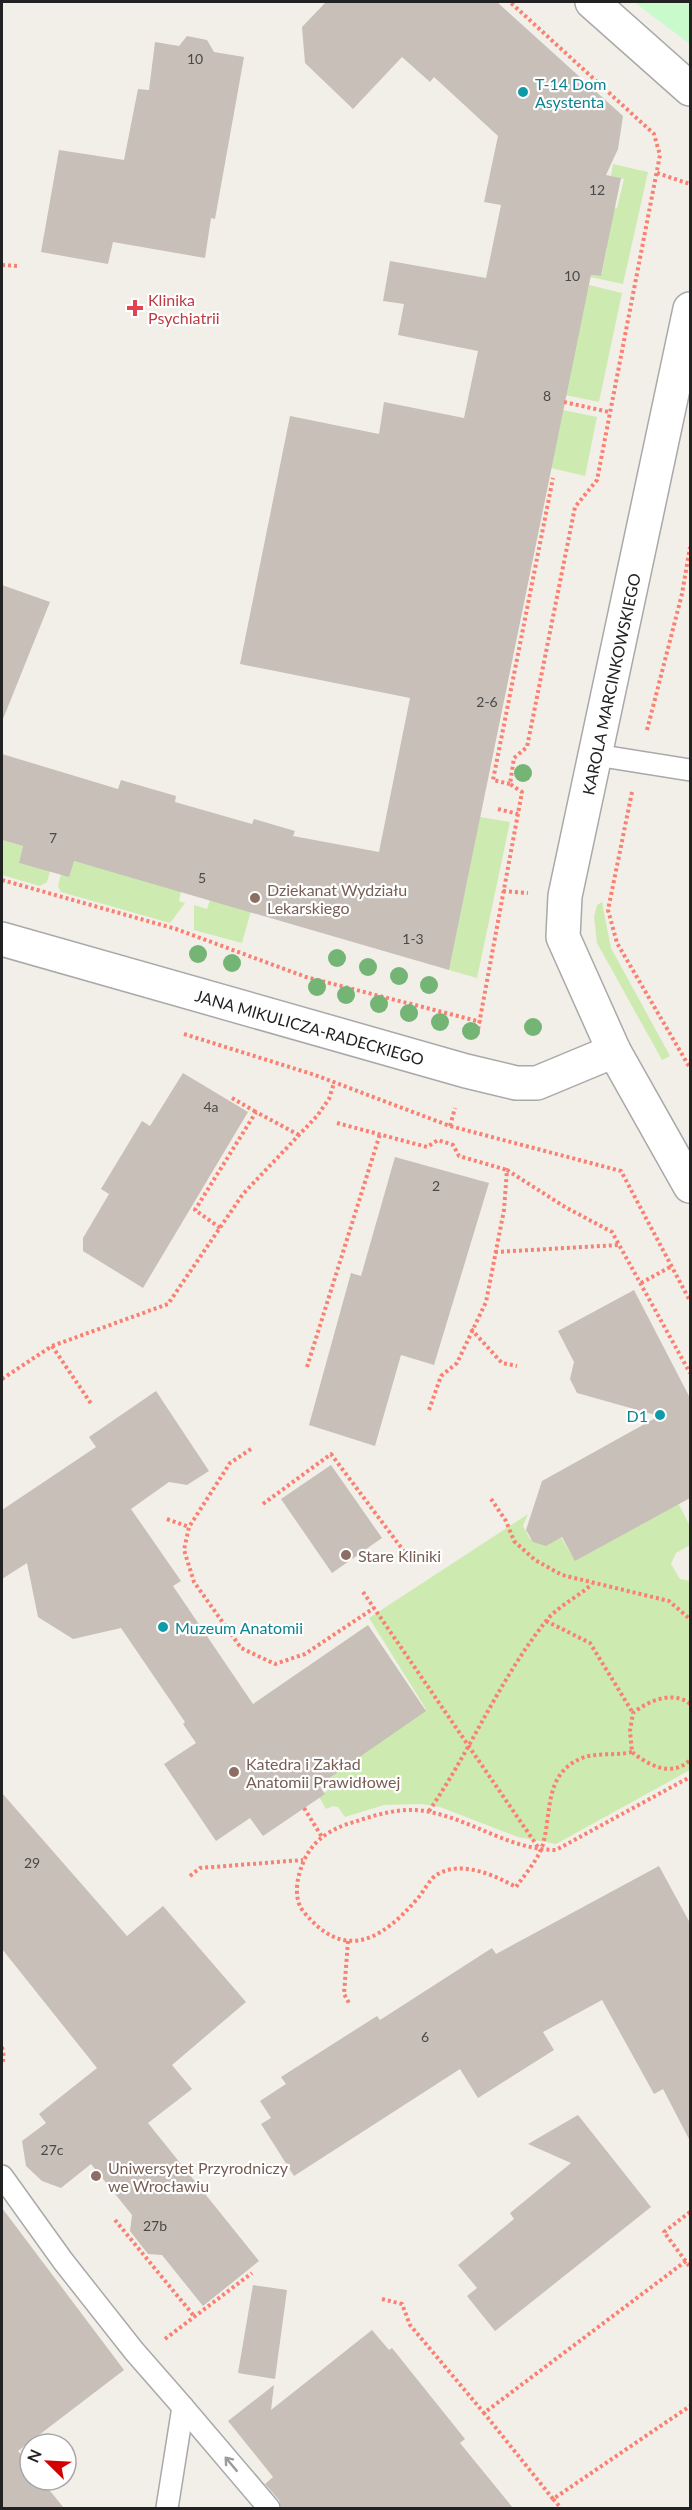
<svg xmlns="http://www.w3.org/2000/svg" width="692" height="2510" font-family="Lato,sans-serif">
  <style>
    .grass { fill: #cdebb0 }
    .park { fill: #c8facc }
    .building { fill: #c7bfb8 }
    .lines { fill: none; stroke-linecap: round; stroke-linejoin: round }
    .service-casing { stroke: #a9a9a9; stroke-width: 24 }
    .minor-casing { stroke: #a9a9a9; stroke-width: 36 }
    .path { stroke: #fa8072; stroke-width: 4; stroke-dasharray: 3 3; stroke-linecap: butt }
    .service { stroke: #fff; stroke-width: 21 }
    .minor { stroke: #fff; stroke-width: 33 }
    .tree { fill: #74b475 }
    .oneway { stroke: #9c9c9c }
    .culture-dot { fill: #0f9aa8; stroke: #fff; stroke-width: 2 }
    .health-dot { fill: #e0444e; stroke: #fff; stroke-width: 2 }
    .education-dot { fill: #8d6e63; stroke: #fff; stroke-width: 2 }
    .labels { text-anchor: middle; dominant-baseline: central; stroke-width: 4.5; stroke-linejoin: round; paint-order: stroke }
    .number-label { font-size: 14px; fill: #4b4948 }
    .culture-label { font-size: 16px; fill: #0d838f; stroke: #fff; text-anchor: start }
    .health-label { font-size: 16px; fill: #be3a42; stroke: #fff; text-anchor: start }
    .street-label { font-size: 16px; fill: #222; stroke: #fff }
    .education-label { font-size: 16px; fill: #785e54; stroke: #fff; text-anchor: start }
  </style>
  <rect width="100%" height="100%" fill="#f2efe9"/>
  <g class="grass">
    <path d="M 613,164 L 648,172 L 623,284 L 590,277 L 590,275 L 601,276 L 607,248 L 597,244 L 605,206 L 617,208 L 624,179 L 611,176 Z"/>
    <path d="M 589,285 L 622,293 L 599,402 L 565,395 Z"/>
    <path d="M 563,410 L 597,417 L 585,476 L 551,468 Z"/>
    <path d="M 480,817 L 510,822 L 477,978 L 449,970 Z"/>
    <path d="M 2,840 L 23,846 L 19,863 L 50,871 L 47,882 L 40,886 L 2,875 Z"/>
    <path d="M 74,861 L 181,891 L 179,901 L 185,903 L 170,923 L 61,892 L 58,886 L 61,874 Z"/>
    <path d="M 210,900 L 251,911 L 242,943 L 194,930 L 194,905 L 207,909 Z"/>
    <path d="M 602,902 L 611,948 L 670,1056 L 662,1060 L 597,943 L 594,917 L 597,905 Z"/>
    <path d="M 675,1497 L 690,1526 L 690,1545 L 676,1553 L 671,1564 L 680,1579 L 690,1581 L 690,1770 L 556,1844 L 518,1837 L 440,1807 L 421,1804 L 384,1805 L 345,1817 L 338,1807 L 333,1806 L 326,1809 L 319,1797 L 328,1790 L 322,1779 L 426,1709 L 369,1618 L 528,1514 L 523,1526 L 530,1539 L 542,1540 L 557,1531 L 571,1554 Z"/>
  </g>
  <path class="park" d="M 634,2 L 690,2 L 690,44 Z"/>
  <g class="building">
    <path d="M 326,2 L 497,2 L 623,116 L 618,149 L 606,175 L 621,178 L 601,276 L 591,275 L 449,970 L 74,861 L 69,877 L 19,863 L 23,846 L 2,840 L 2,754 L 118,789 L 121,780 L 176,796 L 175,802 L 252,824 L 254,819 L 295,831 L 293,836 L 379,852 L 410,698 L 240,664 L 290,416 L 379,434 L 384,402 L 464,418 L 478,351 L 398,335 L 404,304 L 383,301 L 390,261 L 486,278 L 501,205 L 484,202 L 498,136 L 434,77 L 430,82 L 402,57 L 353,109 L 305,63 L 302,27 Z"/>
    <path d="M 187,36 L 207,40 L 214,52 L 244,57 L 215,219 L 211,218 L 205,258 L 113,242 L 108,264 L 41,252 L 59,150 L 124,160 L 138,89 L 149,90 L 155,42 L 179,46 Z"/>
    <path d="M 2,585 L 50,602 L 3,719 L 2,719 Z"/>
    <path d="M 183,1073 L 248,1112 L 143,1288 L 83,1251 L 83,1238 L 109,1194 L 101,1189 L 142,1121 L 150,1126 Z"/>
    <path d="M 395,1157 L 489,1183 L 434,1365 L 401,1355 L 375,1446 L 309,1425 L 351,1273 L 361,1276 Z"/>
    <path d="M 634,1290 L 690,1398 L 690,1498 L 575,1561 L 562,1537 L 546,1546 L 533,1542 L 526,1530 L 542,1481 L 659,1416 L 577,1393 L 570,1379 L 574,1362 L 558,1331 Z"/>
    <path d="M 156,1391 L 209,1471 L 187,1485 L 169,1482 L 131,1509 L 181,1581 L 173,1586 L 253,1704 L 368,1625 L 426,1711 L 319,1785 L 325,1794 L 263,1836 L 250,1818 L 216,1841 L 164,1764 L 196,1743 L 183,1724 L 185,1722 L 121,1628 L 73,1639 L 38,1617 L 27,1563 L 2,1579 L 2,1510 L 96,1447 L 89,1437 Z"/>
    <path d="M 331,1465 L 382,1538 L 332,1573 L 281,1499 Z"/>
    <path d="M 2,1793 L 127,1936 L 163,1906 L 246,2002 L 172,2065 L 192,2089 L 148,2123 L 259,2261 L 203,2306 L 162,2255 L 148,2254 L 130,2231 L 132,2215 L 91,2164 L 61,2188 L 42,2181 L 26,2166 L 22,2141 L 46,2123 L 39,2114 L 97,2068 L 2,1949 Z"/>
    <path d="M 659,1866 L 690,1923 L 690,2141 L 663,2089 L 654,2094 L 602,2000 L 543,2032 L 554,2050 L 478,2098 L 460,2069 L 294,2176 L 261,2124 L 271,2118 L 260,2101 L 286,2084 L 281,2077 L 377,2016 L 380,2020 L 492,1948 L 496,1954 Z"/>
    <path d="M 578,2115 L 651,2207 L 495,2331 L 467,2296 L 477,2288 L 458,2265 L 514,2219 L 510,2213 L 571,2163 L 528,2144 Z"/>
    <path d="M 2,2208 L 124,2370 L 18,2451 L 30,2466 L 30,2480 L 41,2480 L 64,2508 L 2,2508 Z"/>
    <path d="M 253,2285 L 287,2290 L 275,2379 L 238,2373 Z"/>
    <path d="M 372,2330 L 389,2350 L 392,2348 L 465,2439 L 460,2443 L 513,2508 L 281,2508 L 279,2500 L 265,2484 L 273,2477 L 228,2421 L 274,2385 L 271,2410 Z"/>
  </g>
  <g class="lines">
    <defs>
      <g id="service">
        <path d="M 596,755 L 690,770"/>
        <path d="M 2,2176 L 63,2261 L 134,2351 L 183,2407 L 167,2508"/>
        <path d="M 183,2407 L 269,2508"/>
      </g>
      <g id="minor">
        <path d="M 592,2 L 690,89"/>
        <path d="M 690,309 L 565,896 L 563,937 L 614,1051 L 690,1186"/>
        <path id="s1" d="M 2,939 L 466,1071 L 516,1083 L 537,1083 L 614,1051"/>
      </g>
    </defs>
    <use href="#service" class="service-casing"/>
    <use href="#minor" class="minor-casing"/>
    <g class="path">
      <path d="M 657,173 L 690,184"/>
      <path d="M 2,265 L 18,266"/>
      <path d="M 564,402 L 609,412"/>
      <path d="M 647,730 L 682,594 L 690,547"/>
      <path d="M 510,784 L 493,780 L 553,478"/>
      <path d="M 632,792 L 608,910 L 617,943 L 690,1068"/>
      <path d="M 498,809 L 518,814"/>
      <path d="M 2,880 L 176,929 L 306,977 L 481,1022"/>
      <path d="M 503,891 L 528,893"/>
      <path d="M 184,1034 L 315,1075 L 450,1126 L 621,1171 L 690,1301"/>
      <path d="M 477,1035 L 522,792 L 510,784 L 514,758 L 527,747 L 575,507 L 597,480 L 660,155 L 654,134 L 510,2"/>
      <path d="M 232,1098 L 256,1112"/>
      <path d="M 337,1123 L 427,1147 L 438,1140 L 453,1145 L 459,1156 L 507,1170"/>
      <path d="M 450,1126 L 455,1108"/>
      <path d="M 220,1228 L 195,1210 L 256,1112 L 299,1135"/>
      <path d="M 495,1252 L 619,1245"/>
      <path d="M 641,1283 L 672,1266"/>
      <path d="M 471,1329 L 502,1363 L 517,1366"/>
      <path d="M 52,1346 L 92,1405"/>
      <path d="M 307,1367 L 380,1134"/>
      <path d="M 2,1379 L 52,1346 L 168,1304 L 243,1194 L 317,1116 L 329,1099 L 334,1083"/>
      <path d="M 429,1410 L 441,1376 L 457,1363 L 486,1302 L 504,1210 L 507,1170 L 565,1207 L 612,1232 L 690,1373"/>
      <path d="M 251,1449 L 230,1463 L 189,1527 L 184,1550 L 194,1582 L 241,1648 L 275,1664 L 305,1654 L 374,1608"/>
      <path d="M 491,1499 L 506,1521 L 514,1541 L 535,1560 L 562,1575 L 669,1601 L 690,1619"/>
      <path d="M 263,1504 L 331,1454 L 409,1558"/>
      <path d="M 167,1519 L 189,1527"/>
      <path d="M 363,1592 L 540,1850"/>
      <path d="M 546,1621 L 590,1643 L 633,1713"/>
      <path d="M 690,1704 C 673,1690 648,1701 633,1713 L 630,1731 L 632,1752 C 648,1765 672,1778 690,1760"/>
      <path d="M 632,1752 C 615,1756 599,1752 582,1758 C 540,1775 554,1820 540,1852 C 534,1864 524,1876 516,1887 C 496,1876 462,1860 438,1874 C 430,1878 424,1891 418,1898 C 381,1941 344,1962 303,1911 C 293,1898 297,1877 303,1863 C 312,1840 332,1828 354,1822 C 378,1814 405,1806 430,1812 C 474,1821 511,1850 556,1850 L 690,1777"/>
      <path d="M 304,1808 L 322,1837"/>
      <path d="M 429,1811 C 471,1750 499,1680 546,1621 C 559,1605 577,1598 592,1584"/>
      <path d="M 190,1876 L 200,1868 L 303,1860"/>
      <path d="M 348,1941 L 344,1994 L 349,2003"/>
      <path d="M 2,2047 L 4,2057 L 2,2064"/>
      <path d="M 690,2212 L 664,2232 L 690,2267"/>
      <path d="M 115,2220 L 194,2316"/>
      <path d="M 686,2261 L 484,2413 L 553,2499 L 690,2406"/>
      <path d="M 382,2299 L 402,2304 L 410,2325 L 484,2413"/>
      <path d="M 165,2339 L 252,2273"/>
      <path d="M 553,2499 L 561,2508"/>
    </g>
    <use href="#service" class="service"/>
    <use href="#minor" class="minor"/>
  </g>
  <g class="tree">
    <circle cx="523" cy="773" r="9"/>
    <circle cx="198" cy="954" r="9"/>
    <circle cx="337" cy="958" r="9"/>
    <circle cx="232" cy="963" r="9"/>
    <circle cx="368" cy="967" r="9"/>
    <circle cx="399" cy="976" r="9"/>
    <circle cx="429" cy="985" r="9"/>
    <circle cx="317" cy="987" r="9"/>
    <circle cx="346" cy="995" r="9"/>
    <circle cx="379" cy="1004" r="9"/>
    <circle cx="409" cy="1013" r="9"/>
    <circle cx="440" cy="1022" r="9"/>
    <circle cx="533" cy="1027" r="9"/>
    <circle cx="471" cy="1031" r="9"/>
  </g>
  <defs><path id="oneway-shaft" d="M-6 0H5M1.5-3L5.5 0L1.5 3" fill="none" stroke-width="1.6" stroke-linecap="round" stroke-linejoin="round" transform="scale(1.5)"/></defs>
  <use class="oneway" href="#oneway-shaft" transform="translate(231 2464) rotate(-130)"/>
  <g class="culture-dot">
    <circle cx="523" cy="92" r="6"/>
    <circle cx="660" cy="1415" r="6"/>
    <circle cx="163" cy="1627" r="6"/>
  </g>
  <path class="health-dot" d="M132 299h6v6h6v6h-6v6h-6v-6h-6v-6h6z"/>
  <g class="education-dot">
    <circle cx="255" cy="898" r="6"/>
    <circle cx="346" cy="1555" r="6"/>
    <circle cx="234" cy="1772" r="6"/>
    <circle cx="96" cy="2176" r="6"/>
  </g>
  <g class="labels">
    <g class="number-label">
      <text x="195" y="58">10</text>
      <text x="597" y="189">12</text>
      <text x="572" y="275">10</text>
      <text x="547" y="395">8</text>
      <text x="487" y="701">2-6</text>
      <text x="53" y="837">7</text>
      <text x="202" y="877">5</text>
      <text x="413" y="938">1-3</text>
      <text x="211" y="1106">4a</text>
      <text x="436" y="1185">2</text>
      <text x="32" y="1862">29</text>
      <text x="425" y="2036">6</text>
      <text x="52" y="2149">27c</text>
      <text x="155" y="2225">27b</text>
    </g>
    <g class="culture-label">
      <text x="535" y="83">T-14 Dom<tspan x="535" dy="18">Asystenta</tspan></text>
      <text x="648" y="1415" text-anchor="end">D1</text>
      <text x="175" y="1627">Muzeum Anatomii</text>
    </g>
    <g class="health-label">
      <text x="148" y="299">Klinika<tspan x="148" dy="18">Psychiatrii</tspan></text>
    </g>
    <g class="street-label">
      <text transform="translate(611 684) rotate(-78)">KAROLA MARCINKOWSKIEGO</text>
      <text stroke="none"><textPath href="#s1" startOffset="320">JANA MIKULICZA-RADECKIEGO</textPath></text>
    </g>
    <g class="education-label">
      <text x="267" y="889">Dziekanat Wydziału<tspan x="267" dy="18">Lekarskiego</tspan></text>
      <text x="358" y="1555">Stare Kliniki</text>
      <text x="246" y="1763">Katedra i Zakład<tspan x="246" dy="18">Anatomii Prawidłowej</tspan></text>
      <text x="108" y="2167">Uniwersytet Przyrodniczy<tspan x="108" dy="18">we Wrocławiu</tspan></text>
    </g>
  </g>
  <rect width="692" height="2510" fill="none" stroke="#222222" stroke-width="6"/>
  <g transform="translate(48 2462) rotate(294)"><circle r="28" fill="#ffffff" stroke="#a7a7a7" stroke-width="1.5"/>
  <path d="M0-4.5L10 22L0 15L-10 22Z" fill="#d40000"/>
  <text y="-9" font-size="16" font-weight="bold" text-anchor="middle" fill="#222222">N</text>
  </g>
</svg>
